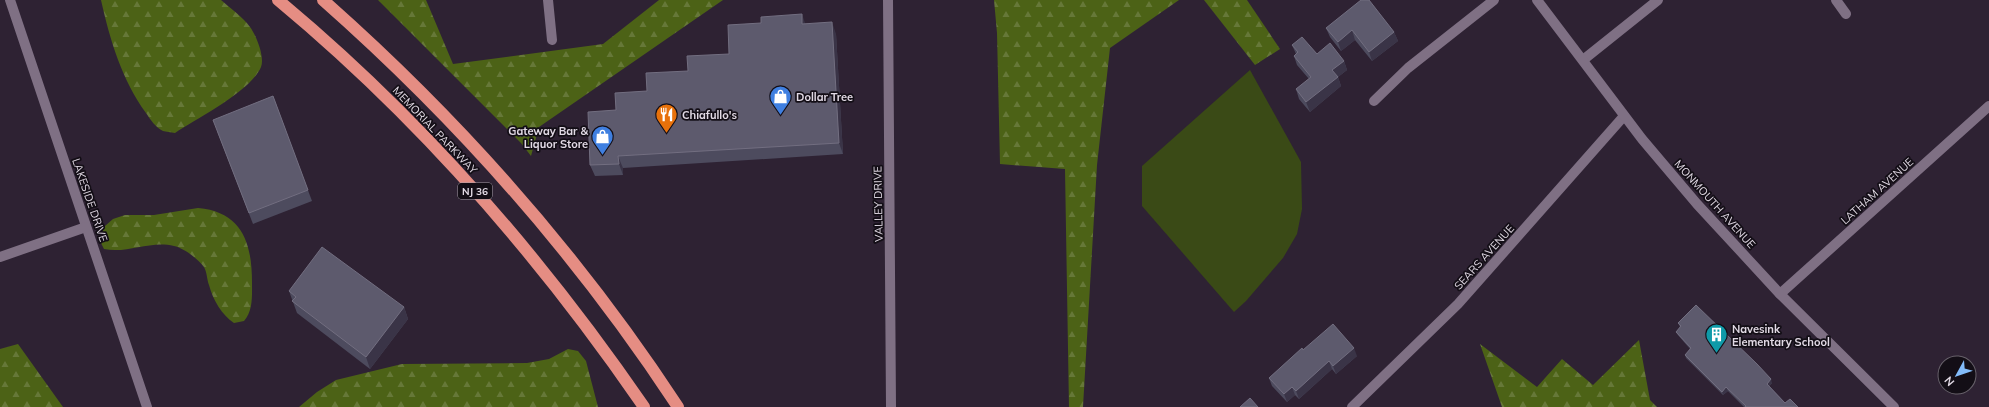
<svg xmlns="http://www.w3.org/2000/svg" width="1989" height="407" font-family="Mulish,sans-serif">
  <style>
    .forest { fill: url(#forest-firs) }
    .pitch { fill: #3a4a16 }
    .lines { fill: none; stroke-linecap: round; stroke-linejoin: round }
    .street { stroke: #7f7084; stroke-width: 10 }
    .secondary { stroke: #7f7084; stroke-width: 10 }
    .highway { stroke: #e58d83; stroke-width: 12 }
    .wall { fill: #4d4b5e }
    .shaded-wall { fill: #3a3447 }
    .building { fill: #5d5a6d; stroke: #726e80 }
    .labels { text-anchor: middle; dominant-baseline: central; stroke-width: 3.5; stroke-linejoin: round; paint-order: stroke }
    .shield { fill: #130e16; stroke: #a49da7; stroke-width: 1 }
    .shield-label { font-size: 10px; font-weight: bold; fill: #e2dae5 }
    .poi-label { font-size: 11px; font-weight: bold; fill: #e2dae5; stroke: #130e16; text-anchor: start }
    .street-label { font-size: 11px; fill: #e2dae5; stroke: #130e16 }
  </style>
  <defs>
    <pattern id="forest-firs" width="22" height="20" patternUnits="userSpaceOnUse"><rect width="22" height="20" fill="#4c6216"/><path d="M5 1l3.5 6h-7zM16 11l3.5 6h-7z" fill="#667838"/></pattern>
  </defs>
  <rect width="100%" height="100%" fill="#2e2233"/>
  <g class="forest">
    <path d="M 101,0 L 221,0 C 230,8 243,17 250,27 C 256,35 265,57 261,67 C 251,91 198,118 175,133 C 171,132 166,132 163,131 C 156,128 150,119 146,113 C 122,80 110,40 101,0 Z"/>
    <path d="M 378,0 L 426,0 L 453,64 L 603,44 L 659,0 L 723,0 L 539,127 L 531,156 L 521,143 Z"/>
    <path d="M 994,0 L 1179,0 L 1110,48 L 1097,165 L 1083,407 L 1069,407 L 1065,169 L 1000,164 L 997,33 Z"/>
    <path d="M 1204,0 L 1247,0 L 1280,49 L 1255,65 Z"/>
    <path d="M 198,208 C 243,212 252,244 252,283 C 252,296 253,311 244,321 L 234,323 C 222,315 213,300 209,285 C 207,280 207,272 204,267 C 198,259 184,248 174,246 C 150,240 128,254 104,249 L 99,239 L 105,226 L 113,219 L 125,215 L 154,215 Z"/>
    <path d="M 1639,340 L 1650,400 L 1657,407 L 1502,407 L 1480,344 L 1537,387 L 1562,359 L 1593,385 Z"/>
    <path d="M 18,344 L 63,407 L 0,407 L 0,349 Z"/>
    <path d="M 568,349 L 578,351 L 586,361 L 598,407 L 299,407 L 317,392 L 336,380 L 402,364 L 527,363 L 549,359 Z"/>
  </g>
  <path class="pitch" d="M 1250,70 L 1301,162 L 1302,209 L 1297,234 L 1283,258 L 1246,301 L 1234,312 L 1142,206 L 1142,166 Z"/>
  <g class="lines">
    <g class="street">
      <path d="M 10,0 L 147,407"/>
      <path d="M 548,0 L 552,40"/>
      <path d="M 1836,0 L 1846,14"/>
      <path d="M 1583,60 L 1658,0"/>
      <path d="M 1374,101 L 1408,68 L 1494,0"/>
      <path d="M 0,257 L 86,227"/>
      <path d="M 1780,294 L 1989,106"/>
      <path d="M 1352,407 L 1458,304 L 1624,116"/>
    </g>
    <g class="secondary">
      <path d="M 888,0 L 891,407"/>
      <path d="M 1537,0 L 1642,139 L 1697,204 L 1780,294 L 1894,407"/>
    </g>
    <g class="highway">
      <path d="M 278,0 C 419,117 541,257 644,407"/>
      <path d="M 323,0 C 459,120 579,256 678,407"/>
    </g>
  </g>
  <g class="wall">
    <path d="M 805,24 L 836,34 L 843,154 L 623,168 L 623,175 L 595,176 L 590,165 L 616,110 L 647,91 L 688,71 Z"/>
    <path d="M 1326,28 L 1394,32 L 1398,41 L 1372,61 L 1355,40 L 1341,51 L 1330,37 Z"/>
    <path d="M 1292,45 L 1317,54 L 1344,61 L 1347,70 L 1338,77 L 1341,86 L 1310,112 L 1299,99 L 1296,89 L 1309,79 L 1297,65 L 1294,56 L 1296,54 Z"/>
    <path d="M 273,96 L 312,201 L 253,224 L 217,131 Z"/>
    <path d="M 289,291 L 404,307 L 408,319 L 370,369 L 297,313 Z"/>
    <path d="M 1678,323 L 1772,383 L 1769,386 L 1785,403 L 1798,407 L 1744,407 L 1728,391 L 1723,395 L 1686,358 L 1685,355 L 1690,349 L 1678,335 L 1676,332 L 1680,327 Z"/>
    <path d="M 1303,350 L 1357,356 L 1336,374 L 1332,369 L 1299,399 L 1295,395 L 1287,402 L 1272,386 L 1269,378 Z"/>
  </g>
  <g class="shaded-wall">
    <path d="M 802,14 L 806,26 L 802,24 Z"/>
    <path d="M 832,22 L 836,34 L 843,154 L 839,143 Z"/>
    <path d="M 1352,30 L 1355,40 L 1341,51 L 1338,42 Z"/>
    <path d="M 1394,32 L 1398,41 L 1372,61 L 1369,52 Z"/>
    <path d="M 1344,61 L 1347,70 L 1338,77 L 1341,86 L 1310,112 L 1306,102 L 1332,70 Z"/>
    <path d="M 618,156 L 623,168 L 623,175 L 619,164 Z"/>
    <path d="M 404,307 L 408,319 L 370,369 L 366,357 Z"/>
    <path d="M 1354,348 L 1357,356 L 1336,374 L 1333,366 Z"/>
    <path d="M 1329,361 L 1332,369 L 1299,399 L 1296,391 Z"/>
    <path d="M 1771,379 L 1772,383 L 1768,387 L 1767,384 Z"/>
    <path d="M 1292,387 L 1295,395 L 1287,402 L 1284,394 Z"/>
    <path d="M 1726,387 L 1728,391 L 1723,395 L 1722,392 Z"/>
  </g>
  <g class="building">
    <path d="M 1361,0 L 1369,0 L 1394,32 L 1369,52 L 1352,30 L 1338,42 L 1326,28 Z"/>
    <path d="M 802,14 L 802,24 L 832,22 L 839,143 L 618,156 L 619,164 L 590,165 L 588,112 L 616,110 L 615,93 L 647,91 L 646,73 L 688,71 L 687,56 L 729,54 L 728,25 L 761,23 L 761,17 Z"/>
    <path d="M 1302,37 L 1317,54 L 1330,43 L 1344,61 L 1332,70 L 1338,77 L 1306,102 L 1296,89 L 1311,77 L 1294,56 L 1298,52 L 1292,45 Z"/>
    <path d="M 273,96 L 308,190 L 249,213 L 213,120 Z"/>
    <path d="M 322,247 L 404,307 L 366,357 L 292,301 L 296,297 L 289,291 Z"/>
    <path d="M 1696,305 L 1757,364 L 1771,379 L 1767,384 L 1785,403 L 1790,399 L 1798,407 L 1745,407 L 1746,406 L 1726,387 L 1722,392 L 1685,355 L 1691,348 L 1676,332 L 1681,326 L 1678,323 Z"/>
    <path d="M 1333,324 L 1354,348 L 1333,366 L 1329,361 L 1296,391 L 1292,387 L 1284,394 L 1269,378 L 1302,348 L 1303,350 Z"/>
    <path d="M 1250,398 L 1258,407 L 1240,407 Z"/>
  </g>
  <defs>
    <symbol id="shop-pin" viewBox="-11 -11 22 30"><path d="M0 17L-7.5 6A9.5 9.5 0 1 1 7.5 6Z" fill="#3f7fe0" stroke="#130e16"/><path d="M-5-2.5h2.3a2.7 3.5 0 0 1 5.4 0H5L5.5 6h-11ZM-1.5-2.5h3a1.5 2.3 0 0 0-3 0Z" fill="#fff"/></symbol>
    <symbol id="restaurant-pin" viewBox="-11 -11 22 30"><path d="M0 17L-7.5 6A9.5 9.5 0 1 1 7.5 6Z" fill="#e8710a" stroke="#130e16"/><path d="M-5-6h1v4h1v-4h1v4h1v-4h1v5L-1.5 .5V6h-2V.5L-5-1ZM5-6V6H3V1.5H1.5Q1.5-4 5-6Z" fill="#fff"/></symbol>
    <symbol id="building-pin" viewBox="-11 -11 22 30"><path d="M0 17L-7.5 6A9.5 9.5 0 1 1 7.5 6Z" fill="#0f9aa8" stroke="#130e16"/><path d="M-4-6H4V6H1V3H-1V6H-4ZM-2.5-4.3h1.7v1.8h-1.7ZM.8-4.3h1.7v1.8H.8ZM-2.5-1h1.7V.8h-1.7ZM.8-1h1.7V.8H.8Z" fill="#fff"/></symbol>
  </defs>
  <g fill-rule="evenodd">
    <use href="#shop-pin" x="768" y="84" width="25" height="34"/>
    <use href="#restaurant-pin" x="654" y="102" width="25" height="34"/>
    <use href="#shop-pin" x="590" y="124" width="25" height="34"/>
    <use href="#building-pin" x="1704" y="322" width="25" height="34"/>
  </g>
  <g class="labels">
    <rect class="shield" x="458" y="183" width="34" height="16" rx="3"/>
    <g class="shield-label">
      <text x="475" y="191">NJ 36</text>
    </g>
    <g class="poi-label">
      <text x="796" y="97">Dollar Tree</text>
      <text x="682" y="115">Chiafullo's</text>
      <text x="588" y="131" text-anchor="end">Gateway Bar &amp;<tspan x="588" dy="13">Liquor Store</tspan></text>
      <text x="1732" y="329">Navesink<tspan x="1732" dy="13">Elementary School</tspan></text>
    </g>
    <g class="street-label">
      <text transform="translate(435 130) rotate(46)">MEMORIAL PARKWAY</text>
      <text transform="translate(1877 191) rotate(-42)">LATHAM AVENUE</text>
      <text transform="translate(90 200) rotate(71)">LAKESIDE DRIVE</text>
      <text transform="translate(878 204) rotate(-91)">VALLEY DRIVE</text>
      <text transform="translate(1715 204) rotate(48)">MONMOUTH AVENUE</text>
      <text transform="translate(1484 257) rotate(-48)">SEARS AVENUE</text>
    </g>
  </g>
  <g transform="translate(1957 375) rotate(230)"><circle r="19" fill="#130e16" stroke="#666069"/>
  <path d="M0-3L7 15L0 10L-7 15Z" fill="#83bcfa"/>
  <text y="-6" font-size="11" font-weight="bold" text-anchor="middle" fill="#e2dae5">N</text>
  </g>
</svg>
